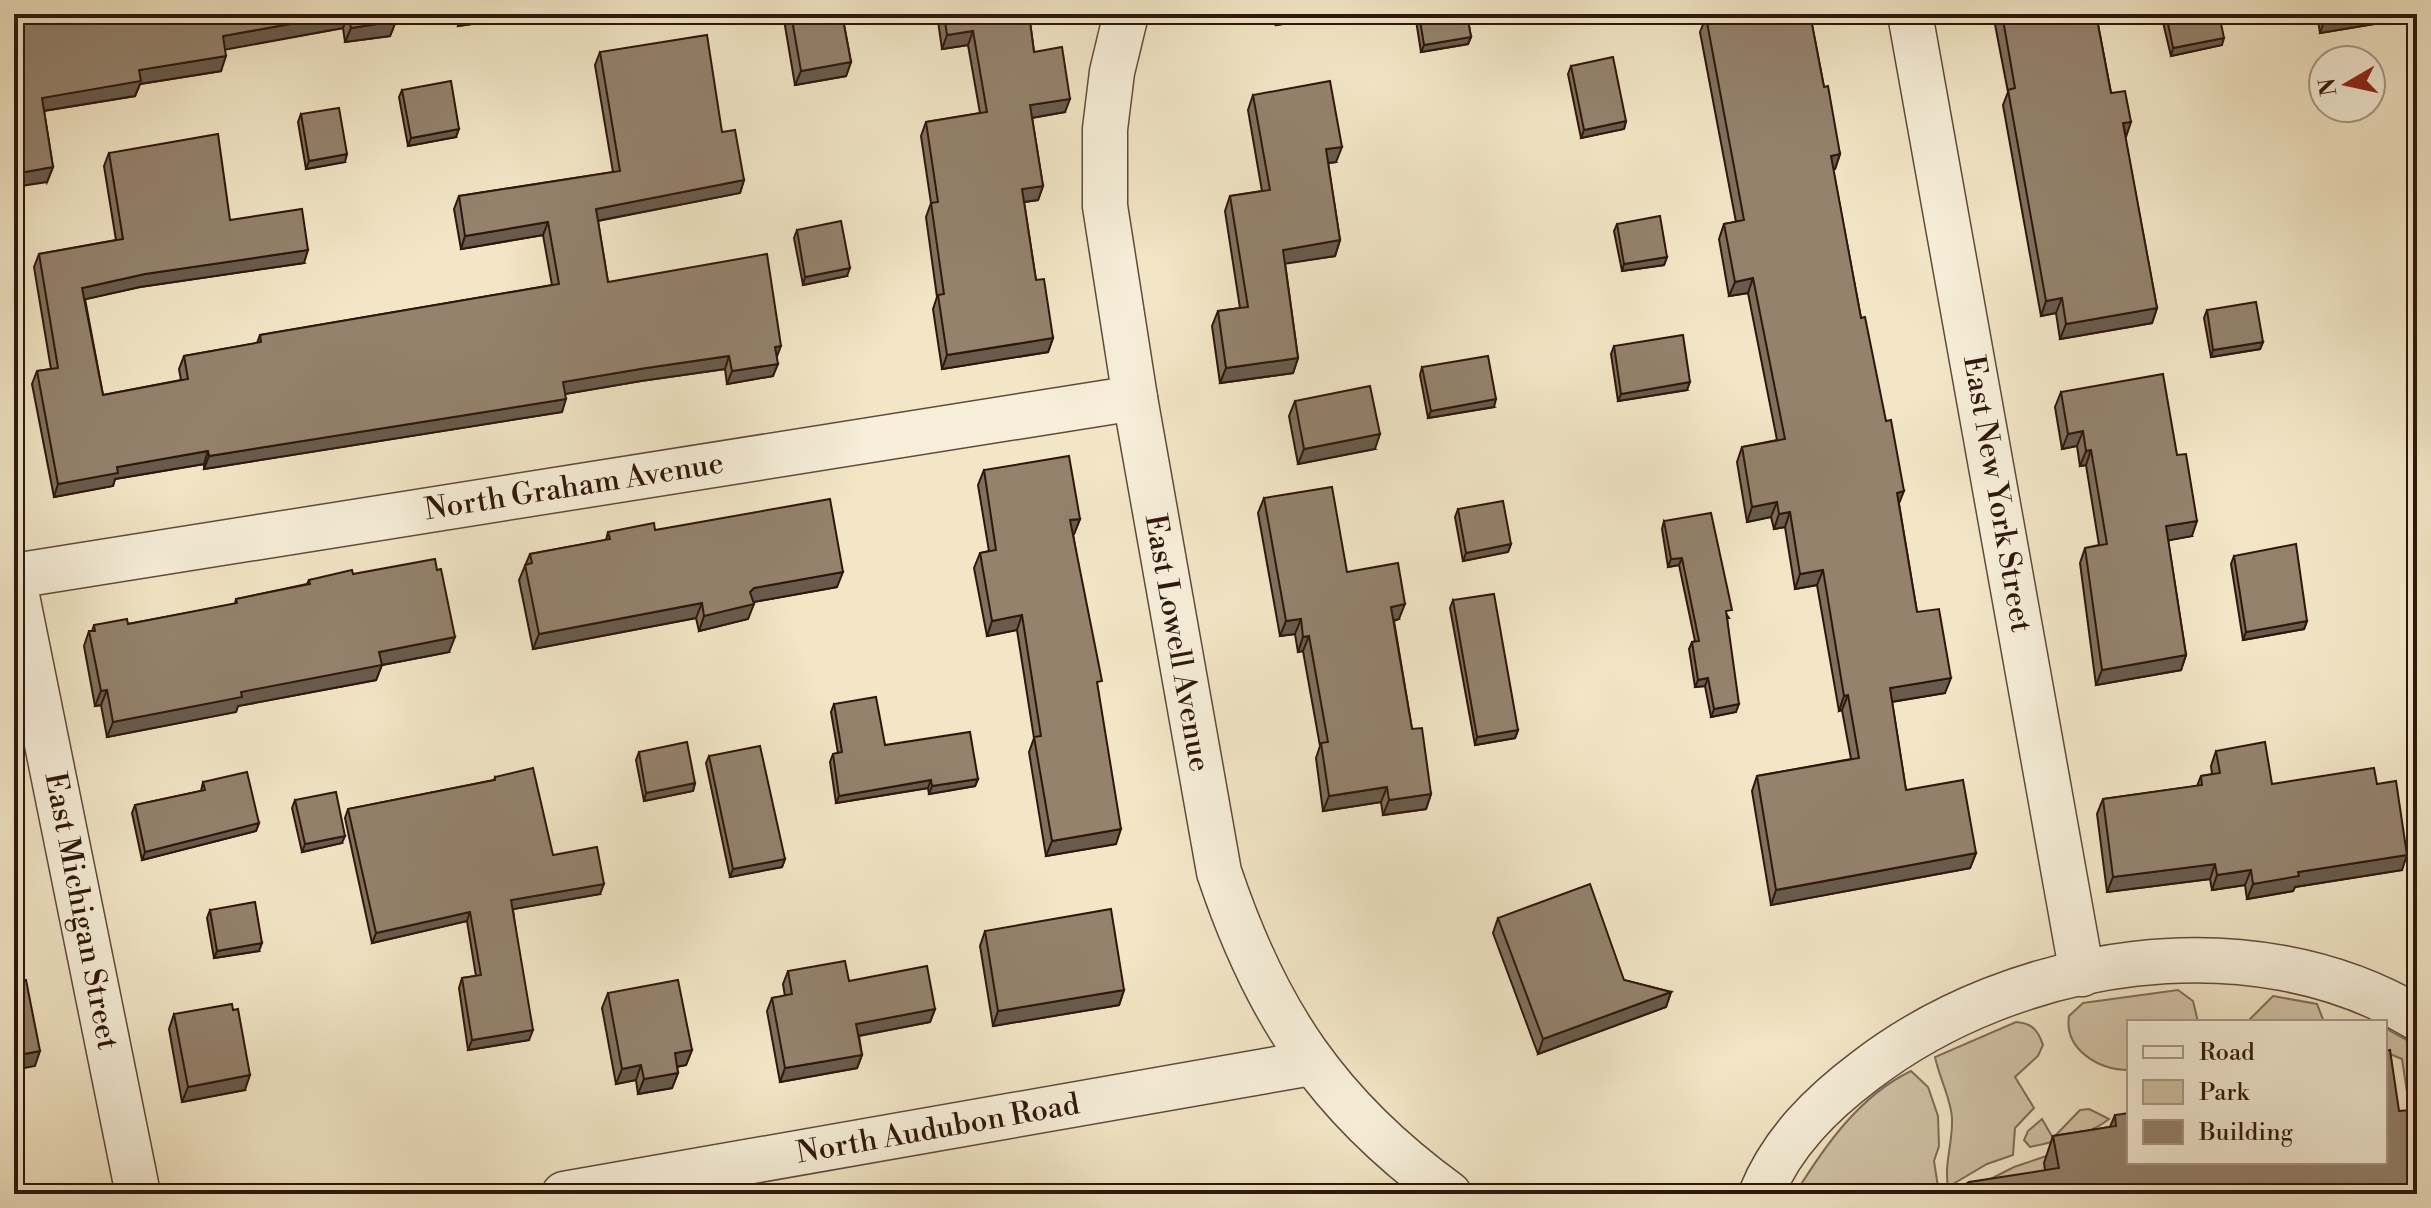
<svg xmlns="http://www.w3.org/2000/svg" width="2431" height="1208" font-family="'Libre Bodoni',serif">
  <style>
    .green { fill: #d1c3a7; stroke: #806c5a; stroke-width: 2 }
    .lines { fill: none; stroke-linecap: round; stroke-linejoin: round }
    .minor-casing { stroke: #604a3b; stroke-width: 47 }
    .minor { stroke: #f7efda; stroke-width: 44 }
    .wall { fill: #7f705e; stroke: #2f160d; stroke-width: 2 }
    .shaded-wall { fill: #685b4c; stroke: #2f160d; stroke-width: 2 }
    .building { fill: #94826d; stroke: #2f160d; stroke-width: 2 }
    .labels { text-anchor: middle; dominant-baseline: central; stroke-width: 6; stroke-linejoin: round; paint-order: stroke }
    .street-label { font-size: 30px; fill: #2f160d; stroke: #f7efda }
  </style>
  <rect width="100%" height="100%" fill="#f2e6c6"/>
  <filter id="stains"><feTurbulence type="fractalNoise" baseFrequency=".0025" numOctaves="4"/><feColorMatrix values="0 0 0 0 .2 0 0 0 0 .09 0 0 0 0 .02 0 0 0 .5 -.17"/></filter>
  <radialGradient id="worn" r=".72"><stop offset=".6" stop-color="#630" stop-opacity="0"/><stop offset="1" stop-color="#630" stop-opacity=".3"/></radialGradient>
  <g class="green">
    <path d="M 2178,990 L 2193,1001 L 2198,1022 L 2129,1022 L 2129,1070 C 2098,1070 2064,1049 2069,1016 L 2083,1003 Z"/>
    <path d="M 2273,996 L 2317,1004 L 2324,1022 L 2247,1022 Z"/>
    <path d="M 2016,1022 C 2032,1023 2038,1030 2043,1045 L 2038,1056 L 2015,1077 L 2034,1108 L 2015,1128 L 2013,1155 L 1987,1164 L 1948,1187 C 1944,1163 1953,1143 1952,1118 C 1951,1099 1939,1077 1935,1057 Z"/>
    <path d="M 2385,1028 L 2417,1046 L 2417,1107 L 2409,1105 L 2402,1059 L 2385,1052 Z"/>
    <path d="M 1911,1071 L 1928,1087 L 1938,1116 L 1939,1146 L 1934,1161 L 1939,1193 L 1795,1194 C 1824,1147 1859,1096 1911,1071 Z"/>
    <path d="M 2089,1109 L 2109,1119 C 2088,1136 2055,1141 2030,1147 L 2024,1140 L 2028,1131 L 2042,1119 L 2053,1138 L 2080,1110 Z"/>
    <path d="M 2097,1139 L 2048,1194 L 1961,1194 L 2014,1167 Z"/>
  </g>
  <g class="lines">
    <defs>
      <g id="minor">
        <path d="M 1126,14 L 1112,72 L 1105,129 L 1105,206 L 1135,398 L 1219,872 C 1266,1013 1328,1106 1449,1194"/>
        <path d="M 1910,14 L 2082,974"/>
        <path d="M 14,576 L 1135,398"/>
        <path d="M 14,581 L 138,1194"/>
        <path d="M 564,1194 L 1311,1063"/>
        <path d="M 1761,1194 C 1782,1142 1822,1103 1866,1070 C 2015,956 2251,918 2417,1018"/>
      </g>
    </defs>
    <use href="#minor" class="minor-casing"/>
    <use href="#minor" class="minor"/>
  </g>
  <g class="wall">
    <path d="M 14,14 L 395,14 L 396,21 L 390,36 L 345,42 L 343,28 L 225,49 L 221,71 L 140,84 L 135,96 L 44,111 L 53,167 L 47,182 Z"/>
    <path d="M 456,14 L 539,14 L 458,26 Z"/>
    <path d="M 783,14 L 842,14 L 851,62 L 846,76 L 795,85 Z"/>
    <path d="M 937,14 L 1029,14 L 1034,52 L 1065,112 L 1032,118 L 1043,186 L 1038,200 L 1024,202 L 1036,280 L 1053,338 L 1048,352 L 942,369 L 933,309 L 937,297 L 926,217 L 931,203 L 921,136 L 926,122 L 980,113 L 968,45 L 942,49 Z"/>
    <path d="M 1274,14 L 1344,14 L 1276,25 Z"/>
    <path d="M 1415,14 L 1467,14 L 1471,37 L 1468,44 L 1421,52 Z"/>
    <path d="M 1707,14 L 1810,14 L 1824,87 L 1840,154 L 1835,169 L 1833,169 L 1861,318 L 1899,504 L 1917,612 L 1945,693 L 1892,702 L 1906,790 L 1976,853 L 1970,868 L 1771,905 L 1752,791 L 1757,776 L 1851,759 L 1842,710 L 1839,711 L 1817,585 L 1795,589 L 1785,527 L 1774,529 L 1771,517 L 1747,522 L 1737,462 L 1742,447 L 1777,440 L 1748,293 L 1729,296 L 1719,239 L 1724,224 L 1736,222 L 1700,32 L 1706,17 L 1707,17 Z"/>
    <path d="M 1993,14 L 2096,14 L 2111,93 L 2125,137 L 2157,308 L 2152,323 L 2060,339 L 2056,313 L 2041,316 L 2003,105 L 2008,92 Z"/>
    <path d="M 2164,14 L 2219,14 L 2222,45 L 2171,56 L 2162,18 Z"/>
    <path d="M 2317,14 L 2417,14 L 2417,17 L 2320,33 Z"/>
    <path d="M 600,52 L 722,132 L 744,180 L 740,193 L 598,221 L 608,282 L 777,358 L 773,376 L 727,384 L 725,369 L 641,381 L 565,394 L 562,412 L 204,469 L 204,464 L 115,479 L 113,486 L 54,497 L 32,384 L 37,371 L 51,369 L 34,267 L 39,254 L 116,240 L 104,166 L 109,153 L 230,220 L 304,263 L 140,287 L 85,299 L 103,395 L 181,380 L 179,369 L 184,356 L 257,343 L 260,335 L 552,285 L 543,235 L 461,249 L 454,209 L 459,196 L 613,172 L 595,65 Z"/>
    <path d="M 1571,66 L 1626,121 L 1624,129 L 1581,138 L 1568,74 Z"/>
    <path d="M 402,90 L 456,137 L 408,146 L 399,97 Z"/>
    <path d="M 1253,95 L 1336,162 L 1328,163 L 1340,240 L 1335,256 L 1285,263 L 1298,358 L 1293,373 L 1220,383 L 1212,326 L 1218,311 L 1240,308 L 1225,211 L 1230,196 L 1262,191 L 1248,110 Z"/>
    <path d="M 301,114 L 345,162 L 306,169 L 298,122 Z"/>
    <path d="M 1617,224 L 1667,257 L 1664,265 L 1622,271 L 1614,231 Z"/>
    <path d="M 797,230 L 847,276 L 803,285 L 794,238 Z"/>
    <path d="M 2207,310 L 2263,342 L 2260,349 L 2211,357 L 2204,318 Z"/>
    <path d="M 1614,346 L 1687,390 L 1618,401 L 1611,354 Z"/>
    <path d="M 1422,367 L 1494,407 L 1428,418 L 1420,375 Z"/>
    <path d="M 2061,392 L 2192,536 L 2168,540 L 2186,655 L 2181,670 L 2096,685 L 2080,563 L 2085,548 L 2099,545 L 2086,465 L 2080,466 L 2077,446 L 2062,449 L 2055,407 Z"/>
    <path d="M 1295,401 L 1375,449 L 1298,464 L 1289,416 Z"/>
    <path d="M 984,470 L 1080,519 L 1074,534 L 1073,534 L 1098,691 L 1116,844 L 1046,856 L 1029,752 L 1034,738 L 1017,630 L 987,636 L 974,568 L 980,553 L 989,551 L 978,485 Z"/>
    <path d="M 1264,498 L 1399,619 L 1394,621 L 1412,729 L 1431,794 L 1426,809 L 1383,815 L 1381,802 L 1323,811 L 1316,758 L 1320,746 L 1303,651 L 1298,652 L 1295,634 L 1280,636 L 1258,513 Z"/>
    <path d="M 1458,509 L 1511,544 L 1508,552 L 1463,561 L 1455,517 Z"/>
    <path d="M 1664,521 L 1729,618 L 1727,618 L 1736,712 L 1711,717 L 1705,686 L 1695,687 L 1689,649 L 1692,642 L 1695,641 L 1679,565 L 1668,567 L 1662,529 Z"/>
    <path d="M 655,530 L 837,587 L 753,602 L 748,619 L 699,631 L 696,618 L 533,649 L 519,580 L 530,554 L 606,540 L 608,532 Z"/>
    <path d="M 2234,556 L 2307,621 L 2304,629 L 2243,640 L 2231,564 Z"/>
    <path d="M 353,574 L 449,652 L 382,665 L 376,680 L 238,706 L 236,712 L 107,737 L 101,705 L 95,706 L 84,646 L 89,631 L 92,631 L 94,625 L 128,624 L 235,604 L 236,599 L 307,584 L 309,580 Z"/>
    <path d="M 1453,600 L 1518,730 L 1515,738 L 1475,745 L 1450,608 Z"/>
    <path d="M 834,704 L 885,745 L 978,779 L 975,786 L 929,794 L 928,788 L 836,803 L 830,762 L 833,754 L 838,753 L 831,712 Z"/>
    <path d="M 2216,751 L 2272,784 L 2377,784 L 2402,870 L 2295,887 L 2293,891 L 2247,899 L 2245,885 L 2212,890 L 2210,879 L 2107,892 L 2097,814 L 2103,799 L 2197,786 L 2201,776 L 2212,774 L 2211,766 Z"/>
    <path d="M 639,752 L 695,783 L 693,791 L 644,801 L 636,760 Z"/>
    <path d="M 709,756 L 785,859 L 782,867 L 730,877 L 706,763 Z"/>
    <path d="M 495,777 L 553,855 L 600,894 L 513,909 L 529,1040 L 468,1050 L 459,988 L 462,978 L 476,976 L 467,921 L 372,943 L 345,818 L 348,809 L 494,780 Z"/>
    <path d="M 203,782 L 259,823 L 256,831 L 142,860 L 132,813 L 135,805 L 201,791 Z"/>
    <path d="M 295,800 L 342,843 L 302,852 L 292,808 Z"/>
    <path d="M 210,910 L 259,951 L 214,958 L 207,918 Z"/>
    <path d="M 1498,918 L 1624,980 L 1671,992 L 1666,1007 L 1538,1054 L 1493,933 Z"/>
    <path d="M 985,931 L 1124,990 L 1119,1005 L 993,1026 L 980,946 Z"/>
    <path d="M 788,971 L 849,981 L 935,1009 L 930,1022 L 859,1036 L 862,1055 L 857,1068 L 780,1082 L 767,1011 L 772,998 L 785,996 L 783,984 Z"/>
    <path d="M 608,993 L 692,1050 L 686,1065 L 677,1067 L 678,1073 L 672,1088 L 638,1094 L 636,1080 L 616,1084 L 602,1008 Z"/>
    <path d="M 174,1014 L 245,1090 L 182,1102 L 169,1029 Z"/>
    <path d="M 2399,1111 L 2417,1160 L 2045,1170 L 2044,1163 L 2053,1136 L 2110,1127 L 2115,1115 Z"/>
  </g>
  <g class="shaded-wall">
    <path d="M 348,14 L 343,28 L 218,51 L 223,36 Z"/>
    <path d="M 462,14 L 539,14 L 458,26 Z"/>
    <path d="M 1280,14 L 1344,14 L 1276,25 Z"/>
    <path d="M 2327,14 L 2417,14 L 2417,17 L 2320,33 Z"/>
    <path d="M 396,21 L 390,36 L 345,42 L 351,28 Z"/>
    <path d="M 973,31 L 968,45 L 942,49 L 947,35 Z"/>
    <path d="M 1471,37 L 1468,44 L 1421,52 L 1424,45 Z"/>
    <path d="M 2224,38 L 2222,45 L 2171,56 L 2173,48 Z"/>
    <path d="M 226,56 L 221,71 L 140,84 L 135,96 L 36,112 L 42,98 L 139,70 Z"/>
    <path d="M 851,62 L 846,76 L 795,85 L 801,71 Z"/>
    <path d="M 1070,99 L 1065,112 L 1025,119 L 1030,105 Z"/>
    <path d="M 1626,121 L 1624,129 L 1581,138 L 1584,130 Z"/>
    <path d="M 2131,122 L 2126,137 L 2123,123 Z"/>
    <path d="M 459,129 L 456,137 L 408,146 L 411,138 Z"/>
    <path d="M 1342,147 L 1336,162 L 1320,164 L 1326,149 Z"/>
    <path d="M 347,154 L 345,162 L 306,169 L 309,161 Z"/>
    <path d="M 1840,154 L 1835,169 L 1826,170 L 1831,156 Z"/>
    <path d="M 53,167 L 47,182 L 14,187 L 14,174 Z"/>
    <path d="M 744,180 L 740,193 L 591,222 L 596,209 Z"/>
    <path d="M 1043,186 L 1038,200 L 1017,203 L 1022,189 Z"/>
    <path d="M 548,222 L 543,235 L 461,249 L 465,236 Z"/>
    <path d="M 1340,240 L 1335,256 L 1277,265 L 1283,250 Z"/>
    <path d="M 308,250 L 304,263 L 140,287 L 78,301 L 82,288 L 145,274 Z"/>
    <path d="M 1667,257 L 1664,265 L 1622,271 L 1624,264 Z"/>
    <path d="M 850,268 L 847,276 L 803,285 L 805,277 Z"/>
    <path d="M 1753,278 L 1748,293 L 1729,296 L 1735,282 Z"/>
    <path d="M 2062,298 L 2056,313 L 2041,316 L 2046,301 Z"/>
    <path d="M 2157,308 L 2152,323 L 2060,339 L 2066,324 Z"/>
    <path d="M 1053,338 L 1048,352 L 942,369 L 947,355 Z"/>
    <path d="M 2263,342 L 2260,349 L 2211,357 L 2213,350 Z"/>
    <path d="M 781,346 L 776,359 L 775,347 Z"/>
    <path d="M 729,356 L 725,369 L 641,381 L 559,395 L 563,382 L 646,368 Z"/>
    <path d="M 1298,358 L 1293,373 L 1220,383 L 1226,368 Z"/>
    <path d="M 778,364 L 773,376 L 727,384 L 732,371 Z"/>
    <path d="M 1690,382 L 1687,390 L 1618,401 L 1621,394 Z"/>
    <path d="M 566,399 L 562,412 L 204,469 L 209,456 Z"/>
    <path d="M 1496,399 L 1494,407 L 1428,418 L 1431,411 Z"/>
    <path d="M 2083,431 L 2077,446 L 2062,449 L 2068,434 Z"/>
    <path d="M 1380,434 L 1375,449 L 1298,464 L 1304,449 Z"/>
    <path d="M 2091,450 L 2086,465 L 2080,466 L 2086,451 Z"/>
    <path d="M 208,451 L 204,464 L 115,479 L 113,486 L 54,497 L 58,484 L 117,467 Z"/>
    <path d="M 1904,491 L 1898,506 L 1897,493 Z"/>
    <path d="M 1777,502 L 1771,517 L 1747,522 L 1752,507 Z"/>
    <path d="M 1790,512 L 1785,527 L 1774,529 L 1779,514 Z"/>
    <path d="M 1080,519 L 1074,534 L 1064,536 L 1070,520 Z"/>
    <path d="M 2197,521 L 2192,536 L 2161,542 L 2166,526 Z"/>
    <path d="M 1511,544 L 1508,552 L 1463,561 L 1466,553 Z"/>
    <path d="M 1682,558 L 1679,565 L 1668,567 L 1671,559 Z"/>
    <path d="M 1823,570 L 1817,585 L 1795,589 L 1800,574 Z"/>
    <path d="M 843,572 L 837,587 L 748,603 L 754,604 L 748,619 L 699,631 L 704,616 L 750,592 L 754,588 Z"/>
    <path d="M 702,603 L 696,618 L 533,649 L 539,634 Z"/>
    <path d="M 1405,604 L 1399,619 L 1386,622 L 1391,607 Z"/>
    <path d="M 1022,615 L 1017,630 L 987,636 L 992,621 Z"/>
    <path d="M 1301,619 L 1295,634 L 1280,636 L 1286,621 Z"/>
    <path d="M 2307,621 L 2304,629 L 2243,640 L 2246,632 Z"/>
    <path d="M 1309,636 L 1303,651 L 1298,652 L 1303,637 Z"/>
    <path d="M 455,637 L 449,652 L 382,665 L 376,680 L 238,706 L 236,712 L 107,737 L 113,722 L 241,692 L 379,652 Z"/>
    <path d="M 2186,655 L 2181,670 L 2096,685 L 2102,670 Z"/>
    <path d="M 1708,678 L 1705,686 L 1695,687 L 1698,680 Z"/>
    <path d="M 1951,678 L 1945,693 L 1884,703 L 1890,688 Z"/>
    <path d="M 107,690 L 101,705 L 95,706 L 101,691 Z"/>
    <path d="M 1848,695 L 1842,710 L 1839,711 L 1844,696 Z"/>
    <path d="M 1739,704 L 1736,712 L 1711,717 L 1714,709 Z"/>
    <path d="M 1518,730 L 1515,738 L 1475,745 L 1477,737 Z"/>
    <path d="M 978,779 L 975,786 L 929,794 L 932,786 Z"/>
    <path d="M 931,780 L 928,788 L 836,803 L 839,796 Z"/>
    <path d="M 695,783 L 693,791 L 644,801 L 646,793 Z"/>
    <path d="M 1387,787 L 1381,802 L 1323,811 L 1329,796 Z"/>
    <path d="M 1431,794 L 1426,809 L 1383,815 L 1389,800 Z"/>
    <path d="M 259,823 L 256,831 L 142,860 L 145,852 Z"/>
    <path d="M 1121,829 L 1116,844 L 1046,856 L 1052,841 Z"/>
    <path d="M 345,836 L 342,843 L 302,852 L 305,844 Z"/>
    <path d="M 1976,853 L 1970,868 L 1771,905 L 1776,890 Z"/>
    <path d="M 2407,855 L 2402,870 L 2295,887 L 2293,891 L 2247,899 L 2253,884 L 2298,872 Z"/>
    <path d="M 785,859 L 782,867 L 730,877 L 733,869 Z"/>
    <path d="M 2215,864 L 2210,879 L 2107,892 L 2113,877 Z"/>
    <path d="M 2251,870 L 2245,885 L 2212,890 L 2217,875 Z"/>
    <path d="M 604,884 L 600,894 L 508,910 L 511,900 Z"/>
    <path d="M 470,912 L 467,921 L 372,943 L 376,933 Z"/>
    <path d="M 262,943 L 259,951 L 214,958 L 217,951 Z"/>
    <path d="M 1124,990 L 1119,1005 L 993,1026 L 998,1011 Z"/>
    <path d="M 1671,992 L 1666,1007 L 1538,1054 L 1543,1039 Z"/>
    <path d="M 935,1009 L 930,1022 L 852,1037 L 856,1024 Z"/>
    <path d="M 533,1030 L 529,1040 L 468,1050 L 472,1040 Z"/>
    <path d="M 692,1050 L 686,1065 L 669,1068 L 675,1053 Z"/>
    <path d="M 40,1051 L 35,1066 L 14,1070 L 14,1056 Z"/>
    <path d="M 862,1055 L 857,1068 L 780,1082 L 785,1068 Z"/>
    <path d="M 641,1065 L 636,1080 L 616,1084 L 622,1069 Z"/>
    <path d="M 678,1073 L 672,1088 L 638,1094 L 644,1079 Z"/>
    <path d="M 250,1075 L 245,1090 L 182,1102 L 188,1087 Z"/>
  </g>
  <g class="building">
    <path d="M 14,14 L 345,14 L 223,36 L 226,56 L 139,70 L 141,81 L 42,98 L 53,167 L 14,174 Z"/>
    <path d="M 348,14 L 395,14 L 396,21 L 351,28 Z"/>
    <path d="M 791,14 L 842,14 L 851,62 L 801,71 Z"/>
    <path d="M 944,14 L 1029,14 L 1034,52 L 1062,47 L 1070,99 L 1030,105 L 1043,186 L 1022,189 L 1036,280 L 1044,279 L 1053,338 L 947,355 L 938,295 L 944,294 L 931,203 L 938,202 L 926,122 L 987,112 L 973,31 L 947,35 Z"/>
    <path d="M 1419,14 L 1467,14 L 1471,37 L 1424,45 Z"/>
    <path d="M 1715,14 L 1810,14 L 1824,87 L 1828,86 L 1840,154 L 1831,156 L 1861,318 L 1865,317 L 1886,421 L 1891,420 L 1904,491 L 1897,493 L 1917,612 L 1939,609 L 1951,678 L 1890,688 L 1906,790 L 1963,780 L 1976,853 L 1776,890 L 1757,776 L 1859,758 L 1848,695 L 1844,696 L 1823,570 L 1800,574 L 1790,512 L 1779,514 L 1777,502 L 1752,507 L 1742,447 L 1785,439 L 1753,278 L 1735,282 L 1724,224 L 1744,220 L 1706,17 L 1716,15 Z"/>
    <path d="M 2002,14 L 2096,14 L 2111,93 L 2125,91 L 2131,122 L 2123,123 L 2157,308 L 2066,324 L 2062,298 L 2046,301 L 2008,90 L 2015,88 Z"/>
    <path d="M 2166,14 L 2219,14 L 2224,38 L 2173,48 Z"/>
    <path d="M 707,35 L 722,132 L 735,130 L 744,180 L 596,209 L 608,282 L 767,254 L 781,346 L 775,347 L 778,364 L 732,371 L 729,356 L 646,368 L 563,382 L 566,399 L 209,456 L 208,451 L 117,467 L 118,473 L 58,484 L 37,371 L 58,368 L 39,254 L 123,239 L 109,153 L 218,134 L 230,220 L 302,209 L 308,250 L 145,274 L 82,288 L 103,395 L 188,379 L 184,356 L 261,342 L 260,335 L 559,284 L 548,222 L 465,236 L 459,196 L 620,171 L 600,52 Z"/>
    <path d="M 1613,57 L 1626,121 L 1584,130 L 1571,66 Z"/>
    <path d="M 451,81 L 459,129 L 411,138 L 402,90 Z"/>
    <path d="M 1330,81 L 1342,147 L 1326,149 L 1340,240 L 1283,250 L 1298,358 L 1226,368 L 1218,311 L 1248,307 L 1230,196 L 1270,190 L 1253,95 Z"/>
    <path d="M 339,108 L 347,154 L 309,161 L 301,114 Z"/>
    <path d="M 1660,216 L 1667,257 L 1624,264 L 1617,224 Z"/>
    <path d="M 841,221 L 850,268 L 805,277 L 797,230 Z"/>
    <path d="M 2256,302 L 2263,342 L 2213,350 L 2207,310 Z"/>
    <path d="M 1683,335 L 1690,382 L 1621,394 L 1614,346 Z"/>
    <path d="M 1488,356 L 1496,399 L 1431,411 L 1422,367 Z"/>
    <path d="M 2163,374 L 2177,455 L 2186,454 L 2197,521 L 2166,526 L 2186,655 L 2102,670 L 2085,548 L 2107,544 L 2091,450 L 2086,451 L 2083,431 L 2068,434 L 2061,392 Z"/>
    <path d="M 1370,386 L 1380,434 L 1304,449 L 1295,401 Z"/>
    <path d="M 1069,456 L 1080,519 L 1070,520 L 1102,681 L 1097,682 L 1121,829 L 1052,841 L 1034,737 L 1041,736 L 1022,615 L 992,621 L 980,553 L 996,550 L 984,470 Z"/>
    <path d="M 1332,487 L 1347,572 L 1398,563 L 1405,604 L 1391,607 L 1412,729 L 1422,728 L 1431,794 L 1389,800 L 1387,787 L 1329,796 L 1321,743 L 1328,742 L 1309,636 L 1303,637 L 1301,619 L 1286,621 L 1264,498 Z"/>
    <path d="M 830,499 L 843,572 L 754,588 L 750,592 L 754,604 L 704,616 L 702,603 L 539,634 L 525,565 L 532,563 L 530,554 L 610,539 L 608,532 L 654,523 L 655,530 Z"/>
    <path d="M 1503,501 L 1511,544 L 1466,553 L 1458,509 Z"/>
    <path d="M 1711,513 L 1732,610 L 1726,611 L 1739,704 L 1714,709 L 1708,678 L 1698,680 L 1692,642 L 1699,641 L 1682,558 L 1671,559 L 1664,521 Z"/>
    <path d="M 2296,544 L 2307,621 L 2246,632 L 2234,556 Z"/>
    <path d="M 435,559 L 437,570 L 441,569 L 455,637 L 379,652 L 382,665 L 241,692 L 242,697 L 113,722 L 107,690 L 101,691 L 89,631 L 95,631 L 94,625 L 127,619 L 128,624 L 237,603 L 236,599 L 310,584 L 309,580 L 352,570 L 353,574 Z"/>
    <path d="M 1494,594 L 1518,730 L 1477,737 L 1453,600 Z"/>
    <path d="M 876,697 L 885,745 L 970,732 L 978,779 L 932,786 L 931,780 L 839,796 L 833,754 L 842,752 L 834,704 Z"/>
    <path d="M 687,742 L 695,783 L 646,793 L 639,752 Z"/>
    <path d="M 2265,742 L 2272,784 L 2374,768 L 2377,784 L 2396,781 L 2407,855 L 2298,872 L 2299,876 L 2253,884 L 2251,870 L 2217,875 L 2215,864 L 2113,877 L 2103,799 L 2202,785 L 2201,776 L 2220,773 L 2216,751 Z"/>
    <path d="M 760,746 L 785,859 L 733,869 L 709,756 Z"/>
    <path d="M 533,768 L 553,855 L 597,847 L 604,884 L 511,900 L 533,1030 L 472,1040 L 462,978 L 481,975 L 470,912 L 376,933 L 348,809 L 495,780 L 495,777 Z"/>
    <path d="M 247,772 L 259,823 L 145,852 L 135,805 L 205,790 L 203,782 Z"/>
    <path d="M 336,792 L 345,836 L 305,844 L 295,800 Z"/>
    <path d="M 1590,884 L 1624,980 L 1671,992 L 1543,1039 L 1498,918 Z"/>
    <path d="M 255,902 L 262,943 L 217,951 L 210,910 Z"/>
    <path d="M 1111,909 L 1124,990 L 998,1011 L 985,931 Z"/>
    <path d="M 845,961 L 849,981 L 927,966 L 935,1009 L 856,1024 L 862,1055 L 785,1068 L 772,998 L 792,994 L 788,971 Z"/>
    <path d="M 26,980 L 40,1051 L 14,1056 L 14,983 Z"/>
    <path d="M 678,980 L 692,1050 L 675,1053 L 678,1073 L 644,1079 L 641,1065 L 622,1069 L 608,993 Z"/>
    <path d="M 232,1004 L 233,1010 L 238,1009 L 250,1075 L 188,1087 L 174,1014 Z"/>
    <path d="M 2390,1050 L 2399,1111 L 2410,1110 L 2417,1160 L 2417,1194 L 1950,1194 L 1969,1182 L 2059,1168 L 2053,1136 L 2116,1126 L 2115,1115 L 2129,1113 L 2129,1162 L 2385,1162 L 2385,1051 Z"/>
    <path d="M 1327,1186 L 1329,1194 L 1285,1194 Z"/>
    <path d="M 1155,1189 L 1156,1194 L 1128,1194 Z"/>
  </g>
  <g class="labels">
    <g class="street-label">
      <text transform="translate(574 487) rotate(-9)">North Graham Avenue</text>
      <text transform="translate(1997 494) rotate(80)">East New York Street</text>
      <text transform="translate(1177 643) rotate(80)">East Lowell Avenue</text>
      <text transform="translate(81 911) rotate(79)">East Michigan Street</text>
      <text transform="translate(938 1129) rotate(-10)">North Audubon Road</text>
    </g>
  </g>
  <rect width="2431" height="1208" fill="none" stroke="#f2e6c6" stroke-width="48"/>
  <rect x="16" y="16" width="2399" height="1176" fill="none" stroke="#2f160d" stroke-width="4"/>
  <rect x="24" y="24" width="2383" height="1160" fill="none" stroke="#2f160d" stroke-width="2"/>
  <rect x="2127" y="1020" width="260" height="144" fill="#f7efda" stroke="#a79888" stroke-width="2"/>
  <rect x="2143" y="1046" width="40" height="12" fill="#f7efda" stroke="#a79888" stroke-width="2"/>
  <text x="2199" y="1060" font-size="24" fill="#2f160d">Road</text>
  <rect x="2143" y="1080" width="40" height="24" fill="#d1c3a7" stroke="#a79888" stroke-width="2"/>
  <text x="2199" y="1100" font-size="24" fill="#2f160d">Park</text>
  <rect x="2143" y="1120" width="40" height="24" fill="#94826d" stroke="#a79888" stroke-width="2"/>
  <text x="2199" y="1140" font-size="24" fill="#2f160d">Building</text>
  <g transform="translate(2347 84) rotate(261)"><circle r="38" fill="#f7efda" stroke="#a79888" stroke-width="2"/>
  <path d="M0-6L14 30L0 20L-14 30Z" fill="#8f2418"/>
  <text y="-12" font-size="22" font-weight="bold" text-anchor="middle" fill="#2f160d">N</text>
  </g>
  <rect width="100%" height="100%" filter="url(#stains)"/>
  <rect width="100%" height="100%" fill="url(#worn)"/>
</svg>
